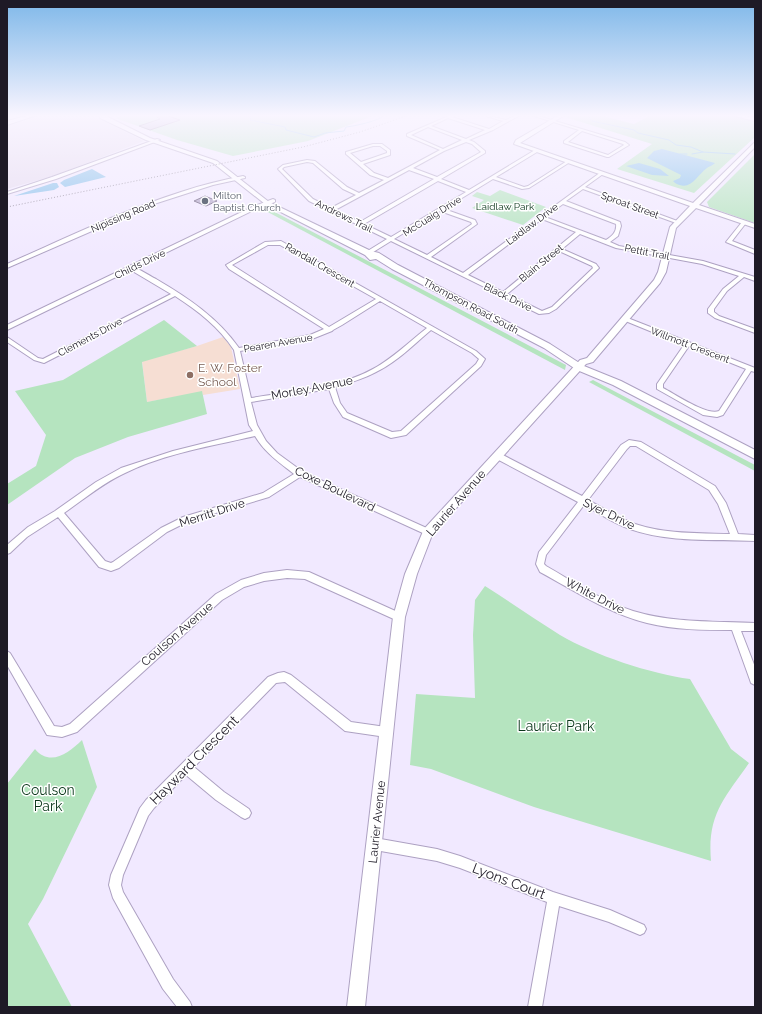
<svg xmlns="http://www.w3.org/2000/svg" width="762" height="1014" font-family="Raleway,sans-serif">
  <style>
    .commercial { fill: #e5daef }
    .education { fill: #f6ded3 }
    .green { fill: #b5e4bf }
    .water { fill: #83beea }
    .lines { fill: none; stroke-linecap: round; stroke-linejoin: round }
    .stream { stroke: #83beea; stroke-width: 1 }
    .building { fill: #b2a6c8; stroke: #685c7b }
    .minor-casing { stroke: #ada1c2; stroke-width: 2 }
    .tertiary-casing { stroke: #ada1c2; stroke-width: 2 }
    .secondary-casing { stroke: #ada1c2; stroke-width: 2 }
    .minor { fill: #fff; fill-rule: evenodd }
    .tertiary { fill: #fff; fill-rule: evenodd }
    .secondary { fill: #fff; fill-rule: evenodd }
    .rail { stroke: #888293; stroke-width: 1; stroke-dasharray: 1 2; stroke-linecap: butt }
    .worship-dot { fill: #6b7280; stroke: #fff; stroke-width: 1.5 }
    .education-dot { fill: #8d6e63; stroke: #fff; stroke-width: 1.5 }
    .labels { text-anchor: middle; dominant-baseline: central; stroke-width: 3; stroke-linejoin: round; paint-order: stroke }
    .far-worship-label { font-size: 10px; fill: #5b616d; stroke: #fff; text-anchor: start }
    .far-street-label { font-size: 10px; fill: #1e1a26; stroke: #fff }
    .far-park-label { font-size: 10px; fill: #0a371a; stroke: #fff }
    .education-label { font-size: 12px; fill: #785e54; stroke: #fff; text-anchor: start }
    .street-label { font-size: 12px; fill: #1e1a26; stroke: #fff }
    .near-park-label { font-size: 14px; fill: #0a371a; stroke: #fff }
    .near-street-label { font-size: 14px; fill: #1e1a26; stroke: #fff }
  </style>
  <rect width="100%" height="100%" fill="#f1e9ff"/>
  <path class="commercial" d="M 44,115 L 91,115 L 144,141 L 53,176 L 7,189 L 7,126 Z"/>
  <path class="education" d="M 223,337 L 231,347 L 240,389 L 203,395 L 202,392 L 147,402 L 142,361 L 197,346 Z"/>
  <g class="green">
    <path d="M 126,115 L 375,115 L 308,141 L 233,156 L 177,140 L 115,118 Z"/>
    <path d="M 569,115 L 599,115 L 634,124 L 651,115 L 731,115 L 755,121 L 755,137 L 694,193 L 617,169 L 652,144 L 565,117 Z"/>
    <path d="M 755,154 L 755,223 L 709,207 L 707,202 Z"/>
    <path d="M 500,190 L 546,207 L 523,225 L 472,208 L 484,200 L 472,196 L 477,192 L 490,196 Z"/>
    <path d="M 262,209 L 269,209 L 566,365 L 565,370 Z"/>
    <path d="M 164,320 L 197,346 L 142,362 L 147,402 L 202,391 L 207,414 L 128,437 L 75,458 L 7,505 L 7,484 L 36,466 L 46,435 L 15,391 L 63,380 Z"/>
    <path d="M 593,380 L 755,465 L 755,471 L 589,382 Z"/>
    <path d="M 485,586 C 510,602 535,619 560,635 C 594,655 651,674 690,679 L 731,749 L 749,763 C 724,799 707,815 711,861 L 534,807 L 431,769 L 410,765 L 416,694 L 475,698 L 473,635 L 475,600 Z"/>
    <path d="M 82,740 L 97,787 L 43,899 L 28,924 L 72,1007 L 7,1007 L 7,784 L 35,749 C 50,767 69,753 82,740 Z"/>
  </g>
  <g class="water">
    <path d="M 662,149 L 715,163 C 712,166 710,166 707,168 C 696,176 691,192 675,183 L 673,181 L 680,178 L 681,175 L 647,158 L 654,151 Z"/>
    <path d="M 639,163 L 660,169 L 669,176 L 652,175 L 626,166 Z"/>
    <path d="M 92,169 L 106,177 L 65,187 L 60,183 L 64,180 Z"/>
    <path d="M 53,183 L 57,183 L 59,187 L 54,190 L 14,196 Z"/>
  </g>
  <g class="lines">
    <g class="stream">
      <path d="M 239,115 L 251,117 L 250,120 L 285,127 L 286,130 L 314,137 L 325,133 L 344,131 L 346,127 C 355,126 379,121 385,115"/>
      <path d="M 577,115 L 588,116 L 592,121 L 634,130 L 638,133 L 669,140 L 676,145 L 691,147 L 703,152"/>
      <path d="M 680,154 L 687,154"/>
      <path d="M 692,154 L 703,152 L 735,154"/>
    </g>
  </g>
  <g class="building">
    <path d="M 165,115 L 180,120 L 150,130 L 139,126 L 160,119 L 157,117 Z"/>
    <path d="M 205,196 L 217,201 L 206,206 L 194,201 Z"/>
  </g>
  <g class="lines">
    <defs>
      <g id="minor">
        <path d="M 451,115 L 455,115 L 452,117 L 489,129 L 503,121 L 486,116 L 485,115 L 506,120 L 516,115 L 520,115 L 493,130 L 469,140 L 474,142 L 485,151 L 485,153 L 441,179 L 469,190 L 535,150 L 537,150 L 537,152 L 496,177 L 524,187 L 528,186 L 567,161 L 570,162 L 529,188 L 522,189 L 493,179 L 444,209 L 475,220 L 477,224 L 431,257 L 463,273 L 601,172 L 603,172 L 603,174 L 585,187 L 680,222 L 676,223 L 583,189 L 566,201 L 620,222 L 621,226 L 618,236 L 610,242 L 619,246 L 703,261 L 755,277 L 755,281 L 744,277 L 727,291 L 714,309 L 714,312 L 719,316 L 755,329 L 755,333 L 715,318 L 708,313 L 708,309 L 723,289 L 739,276 L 702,264 L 616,248 L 580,234 L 562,249 L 596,264 L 599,268 L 556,309 L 549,313 L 539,314 L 391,241 L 370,254 L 366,254 L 366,252 L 387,239 L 309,201 L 278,169 L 283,165 L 307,160 L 315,161 L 347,187 L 359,193 L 384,180 L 370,175 L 346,154 L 346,152 L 373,144 L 382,144 L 390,150 L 390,155 L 363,164 L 374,173 L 388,178 L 440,150 L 407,136 L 407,134 ZM 448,118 L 485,130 L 466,139 L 431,126 ZM 428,127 L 462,140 L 443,149 L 411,135 ZM 466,142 L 472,144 L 481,152 L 437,177 L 413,168 L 444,151 ZM 373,146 L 380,146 L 387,151 L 387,153 L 361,162 L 350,153 ZM 307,162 L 313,163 L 343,189 L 356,195 L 331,208 L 313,199 L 282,169 L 284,167 ZM 409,170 L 434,179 L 360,222 L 335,210 ZM 438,181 L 466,192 L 391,237 L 364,224 ZM 563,204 L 616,224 C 617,232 612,236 606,240 L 545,217 ZM 440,211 L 471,222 L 472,224 L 427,255 L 394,239 ZM 542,219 L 576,232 L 503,292 L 468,275 ZM 559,251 L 592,266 L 593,268 L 552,307 L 542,311 L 507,294 Z"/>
        <path d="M 531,115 L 535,115 L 625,142 L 629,145 L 609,157 L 607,157 L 564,143 L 564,141 L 579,130 ZM 582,131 L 623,144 L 624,145 L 608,155 L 568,142 Z"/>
        <path d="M 157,139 L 160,140 L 56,179 L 7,194 L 7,192 L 52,177 Z"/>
        <path d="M 243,176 L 245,177 L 245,178 L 213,185 L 154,204 L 7,268 L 7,264 C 64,239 121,211 181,192 C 202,185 222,180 243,176 Z"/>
        <path d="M 742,222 L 746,223 L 732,241 L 755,250 L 755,254 L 726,242 Z"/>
        <path d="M 281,241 L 476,351 L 485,359 L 481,366 L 406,435 L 391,438 L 343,417 L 334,403 L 329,389 L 251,402 L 257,425 L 266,441 L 277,453 L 303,472 L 431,530 L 432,532 L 431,534 L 425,534 L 300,477 L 269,497 L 189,521 L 167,532 L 119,568 L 111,571 L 99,567 L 58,517 L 27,537 L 10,553 L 7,554 L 7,545 L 28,527 L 55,511 L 96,482 L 121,468 L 173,451 L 253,431 L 249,425 L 234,350 C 219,327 198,311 175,296 L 44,363 L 34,360 L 7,342 L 7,337 L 38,358 L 43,359 L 171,294 L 129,269 L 129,267 L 131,266 C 140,269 148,275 156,279 C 187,297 218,318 239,348 L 310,335 L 324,329 L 229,269 L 226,265 L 265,242 ZM 268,245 L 280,245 L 376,299 L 329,327 L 232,265 ZM 380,301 L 427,328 C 409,342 393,358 373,369 C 337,389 291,391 251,398 L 240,351 L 312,339 L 332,331 L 333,330 L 342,325 ZM 431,330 L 472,353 L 479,359 L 476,364 L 401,431 L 392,432 L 347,413 L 340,403 L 335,387 C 349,383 363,379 376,372 C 397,362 413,345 431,330 ZM 255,436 C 265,453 279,462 294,474 L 263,493 L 183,517 L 161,528 L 113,562 L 111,563 L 105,561 L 64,513 C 84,499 103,483 125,473 C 166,453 212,446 255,436 Z"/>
        <path d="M 625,317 L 755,368 L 755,372 L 751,371 L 723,415 L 717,417 L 703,415 L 657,389 L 657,384 L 684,345 L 623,320 L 623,318 ZM 689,346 L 746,369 L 719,411 C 707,416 675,394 663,388 L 663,384 Z"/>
        <path d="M 629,440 L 641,442 L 715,486 L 726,503 L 738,534 L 755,535 L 755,541 C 713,539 670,543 630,529 C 614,524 599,513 584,505 L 546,555 L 544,564 L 546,566 C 574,582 602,601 633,611 C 673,623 714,621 755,623 L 755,631 L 741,631 L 755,667 L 755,685 L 751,683 L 750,680 L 732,630 C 704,630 675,630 647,623 C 608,613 575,591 540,572 L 536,564 L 539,552 L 578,502 L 495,458 L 494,456 L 495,454 L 501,454 L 582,496 L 621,445 ZM 630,446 L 636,446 L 709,490 L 718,504 L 730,534 C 698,533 665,534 635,524 C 619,518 603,508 588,500 L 627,449 Z"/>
        <path d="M 287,570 L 309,572 L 402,614 L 404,617 L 402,620 L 399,621 L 396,620 L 305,579 L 287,578 L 264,581 L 244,587 L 222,600 L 77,732 L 62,737 L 47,735 L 7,665 L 7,651 L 10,653 L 54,726 L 62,727 L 70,724 L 216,594 L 241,580 L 264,573 Z"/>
        <path d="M 284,672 L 291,675 L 351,722 L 386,727 L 390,728 L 391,732 L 390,736 L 386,737 L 345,731 L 285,682 L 276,683 L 194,767 L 224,792 L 249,809 L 251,813 L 249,817 L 245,819 L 241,817 L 216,800 L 186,775 L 154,808 L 148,816 L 123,875 L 121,885 L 123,892 L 173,979 L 190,1002 L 192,1007 L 177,1007 L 163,989 L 113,898 L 109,885 L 111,875 L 140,808 L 146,800 L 268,677 L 278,673 Z"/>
        <path d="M 375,838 L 437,849 L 460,856 L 553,892 L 610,910 L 644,925 L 646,929 L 644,933 L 640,935 L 609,922 L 559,906 L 542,1007 L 528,1007 L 547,902 L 460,868 L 437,861 L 375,850 L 371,848 L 369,844 L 371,840 Z"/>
      </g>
      <g id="tertiary">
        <path d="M 559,115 L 565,115 L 520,143 L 693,203 L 755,142 L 755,147 L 699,205 L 755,224 L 755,228 L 696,208 L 676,228 L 666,272 L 660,283 L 593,362 L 586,364 L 432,535 L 417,574 L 405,617 L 365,1007 L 347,1007 L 393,617 L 405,574 L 424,529 L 580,360 L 587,358 L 654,280 L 658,272 L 670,227 L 690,206 L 514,144 L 516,140 Z"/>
        <path d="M 735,115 L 755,117 L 755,121 L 735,116 Z"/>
        <path d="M 273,199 L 275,200 L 275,202 L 256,209 L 7,330 L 7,325 L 252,207 Z"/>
      </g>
      <g id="secondary">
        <path d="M 30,115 L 37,115 L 7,125 L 7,121 Z"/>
        <path d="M 99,115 L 104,115 L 150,138 L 217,161 L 269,202 L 371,251 L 379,253 L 398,265 L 550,344 L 584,366 L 621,381 L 755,450 L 755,459 L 613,385 L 577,370 L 544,348 L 392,269 L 376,259 L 370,260 L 365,255 L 265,204 L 213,163 L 146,140 L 100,118 Z"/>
      </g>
    </defs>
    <use href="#minor" class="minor-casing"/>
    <use href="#tertiary" class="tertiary-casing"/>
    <use href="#secondary" class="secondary-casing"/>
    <use href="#minor" class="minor"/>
    <use href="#tertiary" class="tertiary"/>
    <use href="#secondary" class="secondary"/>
    <path class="rail" d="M 7,207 L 303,147 L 360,132 L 409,115"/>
  </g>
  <linearGradient id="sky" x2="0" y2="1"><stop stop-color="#7fb8e9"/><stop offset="0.45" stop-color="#f9f5ff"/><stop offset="1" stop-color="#f9f5ff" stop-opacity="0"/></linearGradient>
  <rect width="762" height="257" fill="url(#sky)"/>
  <circle class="worship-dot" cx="205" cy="201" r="4"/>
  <circle class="education-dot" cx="190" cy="375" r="4"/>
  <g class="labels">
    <g class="far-worship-label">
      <text x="213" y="195">Milton<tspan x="213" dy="12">Baptist Church</tspan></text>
    </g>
    <g class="far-street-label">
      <text transform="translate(630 205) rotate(20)">Sproat Street</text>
      <text transform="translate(123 216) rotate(-23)">Nipissing Road</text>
      <text transform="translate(344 216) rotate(26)">Andrews Trail</text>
      <text transform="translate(432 216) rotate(-32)">McCuaig Drive</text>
      <text transform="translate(532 224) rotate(-37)">Laidlaw Drive</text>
      <text transform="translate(647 252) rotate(11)">Pettit Trail</text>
      <text transform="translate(541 263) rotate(-39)">Blain Street</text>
      <text transform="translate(140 264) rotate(-26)">Childs Drive</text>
      <text transform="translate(320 265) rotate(30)">Randall Crescent</text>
      <text transform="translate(508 297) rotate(26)">Black Drive</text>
      <text transform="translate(471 306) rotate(28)">Thompson Road South</text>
      <text transform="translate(90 337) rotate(-28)">Clements Drive</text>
      <text transform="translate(278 343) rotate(-10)">Pearen Avenue</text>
      <text transform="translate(690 345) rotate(21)">Willmott Crescent</text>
    </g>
    <g class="far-park-label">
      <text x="505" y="206">Laidlaw Park</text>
    </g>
    <g class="education-label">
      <text x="198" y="368">E. W. Foster<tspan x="198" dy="14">School</tspan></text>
    </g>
    <g class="street-label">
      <text transform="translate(312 388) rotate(-11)">Morley Avenue</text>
      <text transform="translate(335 489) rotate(26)">Coxe Boulevard</text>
      <text transform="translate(456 503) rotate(-49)">Laurier Avenue</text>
      <text transform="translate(212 513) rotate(-18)">Merritt Drive</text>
      <text transform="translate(609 514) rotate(26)">Syer Drive</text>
      <text transform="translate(595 596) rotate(27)">White Drive</text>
      <text transform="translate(177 634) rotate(-41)">Coulson Avenue</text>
      <text transform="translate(377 822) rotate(-84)">Laurier Avenue</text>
    </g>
    <g class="near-park-label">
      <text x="556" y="726">Laurier Park</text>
      <text x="48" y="790">Coulson<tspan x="48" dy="16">Park</tspan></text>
    </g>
    <g class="near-street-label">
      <text transform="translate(194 760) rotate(-45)">Hayward Crescent</text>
      <text transform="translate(509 881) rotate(21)">Lyons Court</text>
    </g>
  </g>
  <rect width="762" height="1014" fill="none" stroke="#1e1a26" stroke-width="16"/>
</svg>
